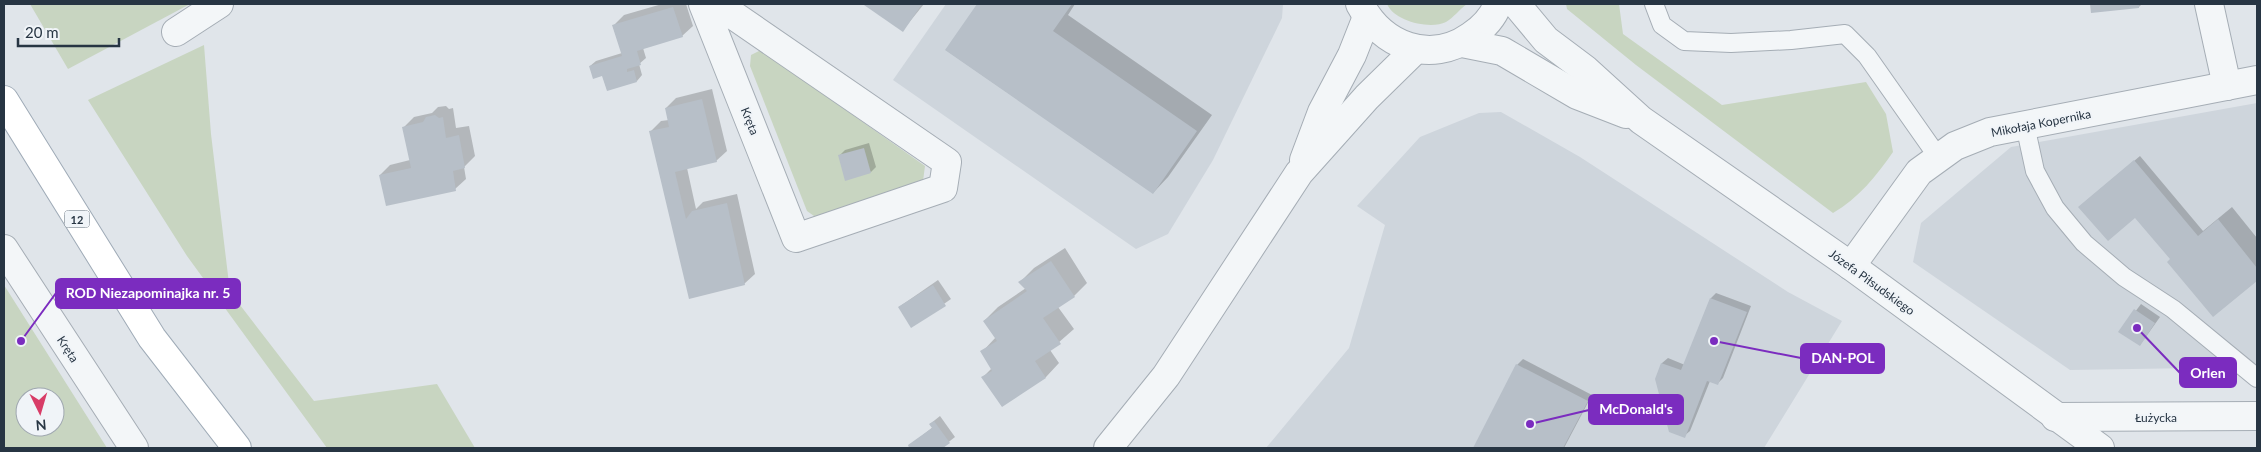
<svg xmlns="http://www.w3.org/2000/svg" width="2261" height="452" font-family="Lato,sans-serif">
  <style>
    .built { fill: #ced5dc }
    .green { fill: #c8d5c1; fill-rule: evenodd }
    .shadow { fill: #0003 }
    .building { fill: #b7bfc8 }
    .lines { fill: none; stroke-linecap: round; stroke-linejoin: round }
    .service-casing { stroke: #a5adb5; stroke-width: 20 }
    .minor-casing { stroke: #a5adb5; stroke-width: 30 }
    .tertiary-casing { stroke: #a5adb5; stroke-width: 30 }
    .primary-casing { stroke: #9fabb7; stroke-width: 30 }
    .service { stroke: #f3f6f8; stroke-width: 18 }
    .minor { stroke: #f3f6f8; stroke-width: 28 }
    .tertiary { stroke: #f3f6f8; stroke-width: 28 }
    .primary { stroke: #fff; stroke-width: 28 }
    .labels { text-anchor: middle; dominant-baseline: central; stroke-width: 4; stroke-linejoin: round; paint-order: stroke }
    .shield { fill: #f0f4f8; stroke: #636e79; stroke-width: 1 }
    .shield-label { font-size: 11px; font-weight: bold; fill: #273543 }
    .street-label { font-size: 12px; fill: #273543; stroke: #f0f4f8 }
    .leader { fill: none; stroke: #7b2cbf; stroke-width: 2 }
    .callout-dot { fill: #7b2cbf; stroke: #f0f4f8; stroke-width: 2 }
    .callout { fill: #7b2cbf; stroke: #7b2cbf; stroke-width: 2 }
    .callout-label { font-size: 14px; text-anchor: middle; font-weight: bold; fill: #fff }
  </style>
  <rect width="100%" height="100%" fill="#e0e5ea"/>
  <g class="built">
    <path d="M 946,4 L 1283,4 L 1282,18 L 1213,160 L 1168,234 L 1136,249 L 893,80 Z"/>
    <path d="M 2257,103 L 2257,367 L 2070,370 L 1913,262 L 1921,223 L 2011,147 Z"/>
    <path d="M 1501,112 L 1580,157 L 1788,292 L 1842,321 L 1764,448 L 1266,448 L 1349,348 L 1385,225 L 1357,206 L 1420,137 L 1479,113 Z"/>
  </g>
  <g class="green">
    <path d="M 30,4 L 190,4 L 68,69 Z"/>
    <path d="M 1387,4 L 1467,4 C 1460,9 1453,18 1446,22 C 1430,30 1394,21 1387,4 Z"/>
    <path d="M 1566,4 L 1619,4 L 1623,34 L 1722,105 L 1866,82 L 1886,114 L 1893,152 C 1877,175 1858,199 1833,213 L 1636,65 L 1567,9 Z"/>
    <path d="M 204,45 L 211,134 L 230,292 L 314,401 L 437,384 L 475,448 L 327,448 L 187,256 L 88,100 Z"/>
    <path d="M 761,50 L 925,166 L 923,181 L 825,215 L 814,216 L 807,211 L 750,66 L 751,55 Z"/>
    <path d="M 4,285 L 107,448 L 4,448 ZM 25,397 L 55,397 L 55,427 L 25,427 Z"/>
  </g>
  <g class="shadow">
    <path d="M 662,4 L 686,4 L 693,26 L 682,36 L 643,48 L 646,58 L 639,64 L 642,75 L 637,81 L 603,74 L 590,66 L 596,61 L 622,53 L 613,26 L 624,15 Z"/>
    <path d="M 867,4 L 924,4 L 903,30 Z"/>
    <path d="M 979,4 L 1075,4 L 1068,15 L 1212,115 L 1168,177 L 1153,193 L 946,50 Z"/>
    <path d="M 2091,4 L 2142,4 L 2139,7 L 2092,12 Z"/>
    <path d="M 712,89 L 727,151 L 716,161 L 687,168 L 696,209 L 703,202 L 737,194 L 755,274 L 744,284 L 690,297 L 650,132 L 661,121 L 669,120 L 666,108 L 676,98 Z"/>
    <path d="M 446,106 L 449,109 L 453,108 L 456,128 L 469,126 L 475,156 L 464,167 L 466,179 L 455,189 L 380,175 L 390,165 L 410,160 L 404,127 L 414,117 L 432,113 L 438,107 Z"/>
    <path d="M 869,143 L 876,167 L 871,172 L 839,156 L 845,150 Z"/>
    <path d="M 2140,156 L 2203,231 L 2232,207 L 2257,238 L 2257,279 L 2213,315 L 2171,259 L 2136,216 L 2085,202 Z"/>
    <path d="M 1065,248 L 1087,283 L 1074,296 L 1058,307 L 1074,329 L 1050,350 L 1059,363 L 1046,377 L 1002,406 L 983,377 L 992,368 L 982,352 L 996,337 L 984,321 L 998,307 L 1026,288 L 1020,282 L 1034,268 Z"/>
    <path d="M 938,280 L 951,299 L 912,326 L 899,307 Z"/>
    <path d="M 1716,293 L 1751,306 L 1723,378 L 1718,383 L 1710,381 L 1690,431 L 1684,436 L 1656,379 L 1662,363 L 1668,358 L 1685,365 L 1711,298 Z"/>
    <path d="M 2141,304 L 2160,317 L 2140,345 L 2120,332 Z"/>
    <path d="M 1523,359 L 1592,395 L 1564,448 L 1474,448 L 1517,365 Z"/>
    <path d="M 940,416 L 955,437 L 941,448 L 911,448 L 909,446 L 933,427 L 930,424 Z"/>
  </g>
  <g class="building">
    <path d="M 865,4 L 922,4 L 903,32 L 864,5 Z"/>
    <path d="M 977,4 L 1072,4 L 1053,31 L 1197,131 L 1153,194 L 945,50 Z"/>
    <path d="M 2090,4 L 2139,4 L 2139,8 L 2091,13 Z"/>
    <path d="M 673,7 L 683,37 L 637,51 L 641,65 L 627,69 L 627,72 L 634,70 L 637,82 L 607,91 L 602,76 L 593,79 L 589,66 L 622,56 L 612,25 Z"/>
    <path d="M 702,99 L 717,162 L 675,172 L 686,219 L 692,211 L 727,203 L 745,285 L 689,299 L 649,131 L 669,127 L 665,108 Z"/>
    <path d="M 435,115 L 439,118 L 443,117 L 446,138 L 459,135 L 465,168 L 453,171 L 456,191 L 386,206 L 379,175 L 411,168 L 402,127 L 423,122 L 426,117 Z"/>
    <path d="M 864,148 L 871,173 L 845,181 L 838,155 Z"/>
    <path d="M 2134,160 L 2198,236 L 2218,219 L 2257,268 L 2257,281 L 2213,317 L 2167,262 L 2170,259 L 2135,218 L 2108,241 L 2078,207 Z"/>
    <path d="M 1051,261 L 1075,297 L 1043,318 L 1061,344 L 1035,361 L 1046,378 L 1002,407 L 981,377 L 992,371 L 980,351 L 997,341 L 983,321 L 1027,291 L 1018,282 Z"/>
    <path d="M 933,285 L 946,306 L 911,328 L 898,307 Z"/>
    <path d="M 1710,298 L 1747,312 L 1718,385 L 1707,381 L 1685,438 L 1669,432 L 1655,379 L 1661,363 L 1681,370 Z"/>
    <path d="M 2134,309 L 2155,323 L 2140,346 L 2118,332 Z"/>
    <path d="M 1516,364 L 1588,401 L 1563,448 L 1473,448 Z"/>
    <path d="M 934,421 L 950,443 L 943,448 L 909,448 L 908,445 L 932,428 L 929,424 Z"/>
  </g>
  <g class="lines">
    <defs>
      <g id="service">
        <path d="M 1654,4 L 1662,25 L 1684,41 L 1731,43 L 1791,40 L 1845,34 L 1867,56 L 1938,157"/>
        <path d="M 2025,125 L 2035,171 L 2055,208 L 2084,243 L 2124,277 L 2173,309 L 2257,378"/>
      </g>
      <g id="minor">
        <path d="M 703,4 L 796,238 L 943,188 L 947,162 L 717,4"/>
        <path d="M 2209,4 L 2227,86"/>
        <path d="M 176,32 L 219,4"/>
        <path d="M 4,249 L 134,448"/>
        <path d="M 1851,266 L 1919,172 L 1955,146 L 1990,132 L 2257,80"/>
        <path d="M 2055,417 L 2257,416"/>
      </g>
      <g id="tertiary">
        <path d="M 1360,4 C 1382,46 1430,65 1471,36 C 1483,28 1493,17 1498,4"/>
        <path d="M 1516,4 L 1546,40 L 1586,70 L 1641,120 L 1851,266 L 2100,448"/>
        <path d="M 1462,43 L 1502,51 L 1577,95 L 1626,114"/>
        <path d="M 1304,160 L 1322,112 L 1352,55 L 1367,17"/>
        <path d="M 1108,448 L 1166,376 L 1299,173 L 1367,97 L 1416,49"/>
      </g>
      <path id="primary" d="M 4,100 L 152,338 L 237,448"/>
    </defs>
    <use href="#service" class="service-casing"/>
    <use href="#minor" class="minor-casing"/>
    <use href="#tertiary" class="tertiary-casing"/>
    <use href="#primary" class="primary-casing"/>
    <use href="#service" class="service"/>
    <use href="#minor" class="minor"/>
    <use href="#tertiary" class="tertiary"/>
    <use href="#primary" class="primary"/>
  </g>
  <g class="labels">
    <rect class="shield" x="64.5" y="210.5" width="25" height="17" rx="4"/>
    <g class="shield-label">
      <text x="77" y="219">12</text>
    </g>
    <g class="street-label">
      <text transform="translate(750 121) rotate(68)">Kręta</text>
      <text transform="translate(2041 123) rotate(-11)">Mikołaja Kopernika</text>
      <text transform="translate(1872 282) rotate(36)">Józefa Piłsudskiego</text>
      <text transform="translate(68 349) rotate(57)">Kręta</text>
      <text x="2156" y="417">Łużycka</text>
    </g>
  </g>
  <path class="leader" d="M21 341L56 293M1714 341L1801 358M2137 328L2180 373M1530 424L1589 410"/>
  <g class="callout-dot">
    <circle cx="21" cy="341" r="5"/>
    <circle cx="1714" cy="341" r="5"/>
    <circle cx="2137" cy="328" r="5"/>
    <circle cx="1530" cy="424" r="5"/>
  </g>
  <g class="callout">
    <rect x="56" y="279" width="184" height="29" rx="5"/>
    <rect x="1801" y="344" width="83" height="29" rx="5"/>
    <rect x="2180" y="358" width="56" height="29" rx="5"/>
    <rect x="1589" y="395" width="94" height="29" rx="5"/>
  </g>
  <g class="callout-label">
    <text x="148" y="298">ROD Niezapominajka nr. 5</text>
    <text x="1843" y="363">DAN-POL</text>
    <text x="2208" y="378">Orlen</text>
    <text x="1636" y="414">McDonald's</text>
  </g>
  <rect width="2261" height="452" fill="none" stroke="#273543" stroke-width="10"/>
  <g transform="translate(40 412) rotate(175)"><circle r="24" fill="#f0f4f8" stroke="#a0a8b0"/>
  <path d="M0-4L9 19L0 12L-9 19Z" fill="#d83c67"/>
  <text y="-8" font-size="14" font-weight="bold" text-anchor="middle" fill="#273543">N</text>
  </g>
  <path d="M18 38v8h101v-8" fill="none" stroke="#273543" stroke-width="2.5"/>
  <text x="25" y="38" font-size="15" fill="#273543" stroke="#f0f4f8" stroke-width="4" paint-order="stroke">20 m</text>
</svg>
